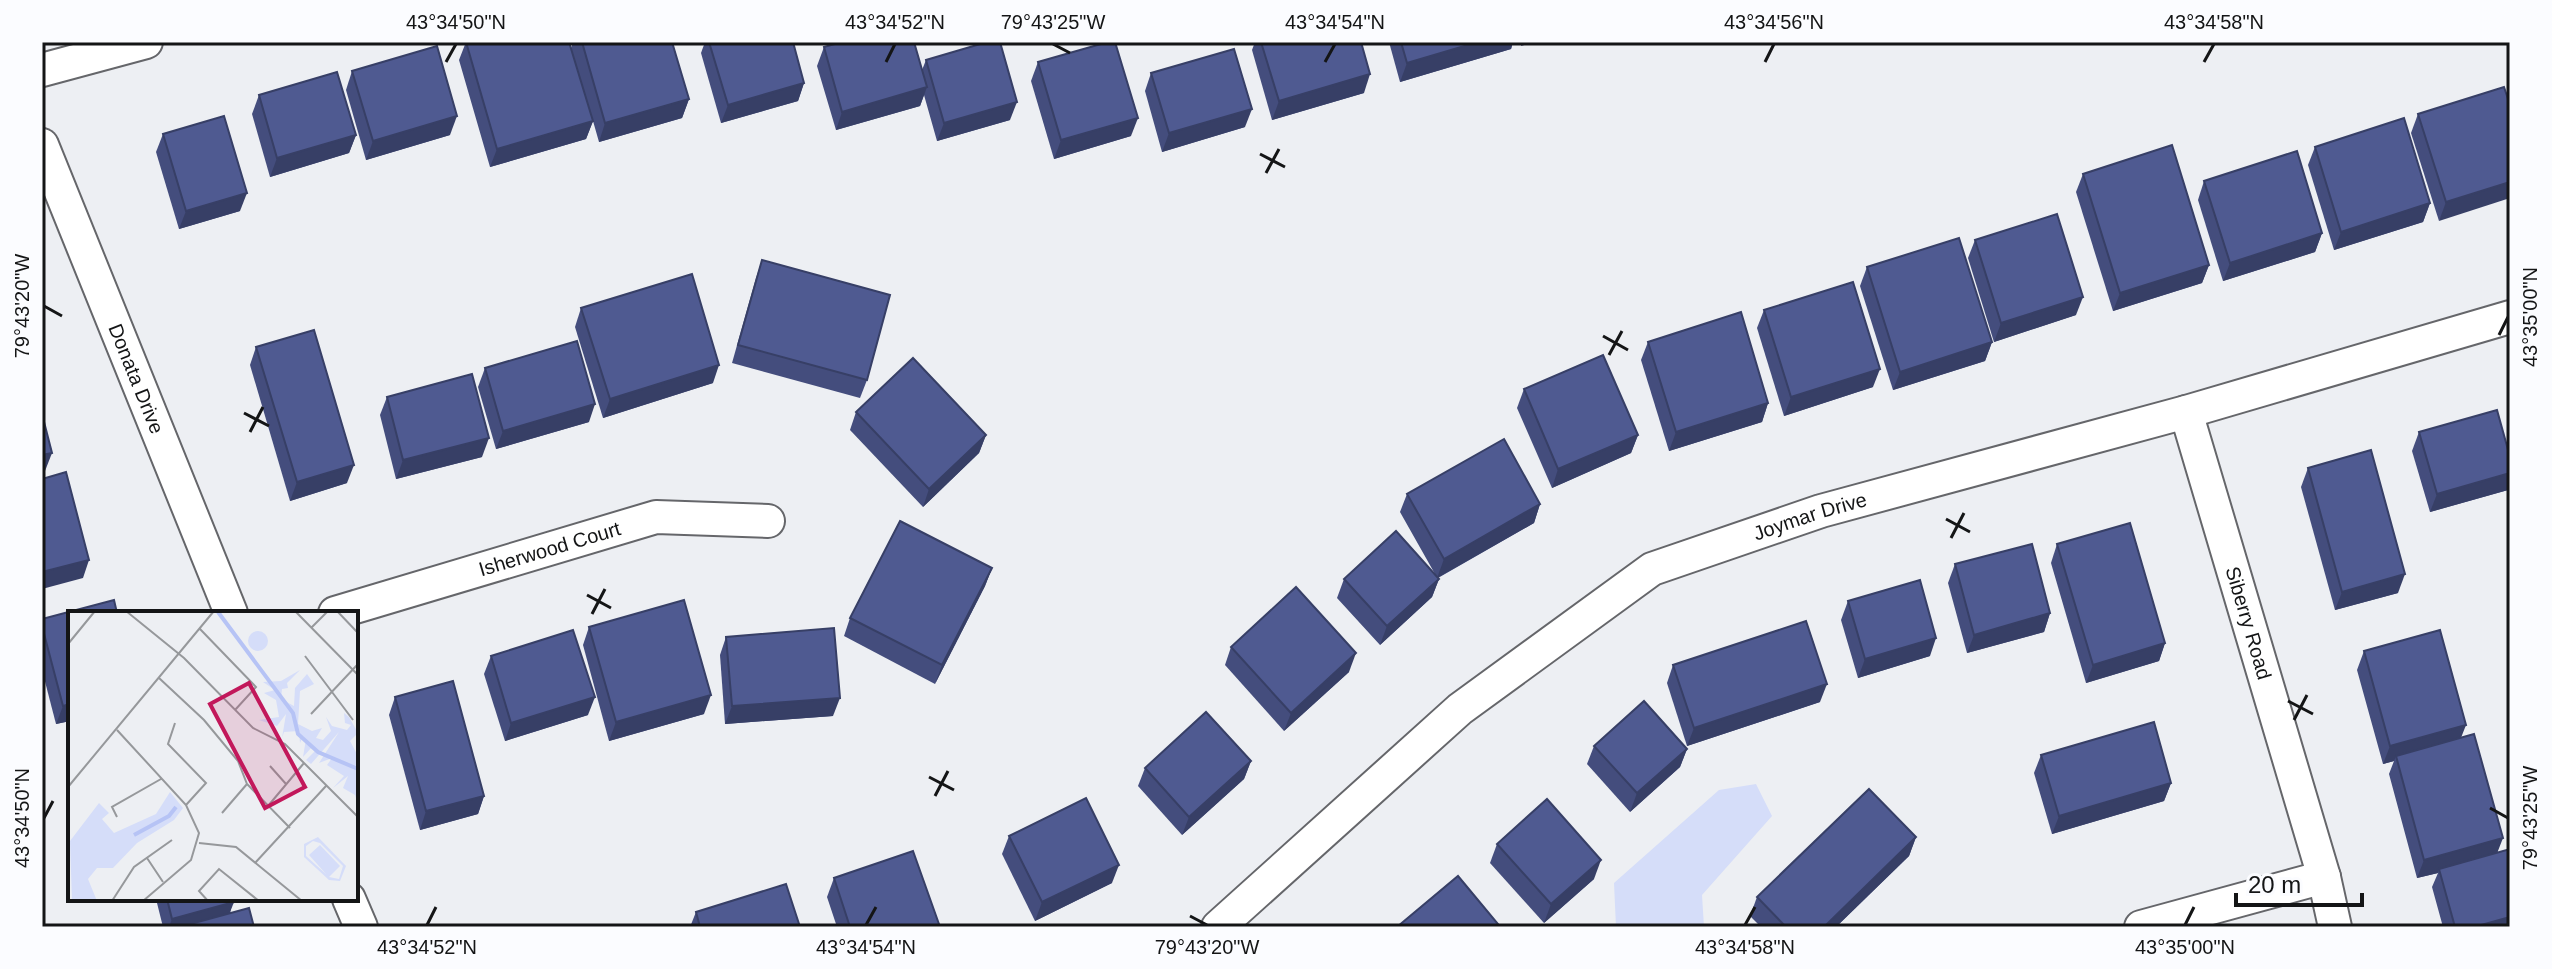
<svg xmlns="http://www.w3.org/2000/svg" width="2552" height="969" font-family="Helvetica,sans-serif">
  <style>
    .green { fill: #d5ddf9 }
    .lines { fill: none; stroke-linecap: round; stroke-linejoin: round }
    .minor-casing { stroke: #65666a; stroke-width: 36 }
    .minor { stroke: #fff; stroke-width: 32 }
    .wall { fill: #444d7d }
    .shaded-wall { fill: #373f66 }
    .building { fill: #4f5a91; stroke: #373f66; stroke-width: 2 }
    .ticks { fill: none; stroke: #141516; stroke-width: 3 }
    .labels { text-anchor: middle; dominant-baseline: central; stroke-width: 8; stroke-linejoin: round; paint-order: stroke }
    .street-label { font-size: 20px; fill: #141516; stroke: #fbfcff }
    .inset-river { fill: none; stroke: #b6c3f5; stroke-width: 4 }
    .inset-road { fill: none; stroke: #96989b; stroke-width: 2 }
    .view { fill: #c2185b; fill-opacity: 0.15; stroke: #c2185b; stroke-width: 4 }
    .inset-edge { fill: none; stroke: #141516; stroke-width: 4 }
    .neatline { fill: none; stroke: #141516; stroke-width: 3 }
    .ticks-label { font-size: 20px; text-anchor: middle; fill: #141516 }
  </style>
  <rect width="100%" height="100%" fill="#edeff3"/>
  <path class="green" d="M 1756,784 L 1772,816 L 1702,895 L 1704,927 L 1616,927 L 1614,883 L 1719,790 Z"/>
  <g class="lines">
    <defs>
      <g id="minor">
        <path d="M 42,70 L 146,42"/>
        <path id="s1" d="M 42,145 L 231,613"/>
        <path id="s2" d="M 2186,412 L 2324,877 L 2335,927"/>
        <path id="s3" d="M 335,613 L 656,517 L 768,521"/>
        <path d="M 349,899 L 361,927"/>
        <path id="s4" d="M 1218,927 L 1460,709 L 1652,569 L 1821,511 L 2186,412 L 2510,317"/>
        <path d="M 2141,927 L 2324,877"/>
      </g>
    </defs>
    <use href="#minor" class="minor-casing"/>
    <use href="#minor" class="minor"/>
  </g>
  <g class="wall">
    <path d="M 466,42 L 571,48 L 573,42 L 672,42 L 689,99 L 682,118 L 599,142 L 593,121 L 586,139 L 490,167 L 459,60 Z"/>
    <path d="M 705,42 L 793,42 L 804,83 L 798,101 L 721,123 L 701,53 Z"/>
    <path d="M 1255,42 L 1361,42 L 1364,93 L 1272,120 L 1252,50 Z"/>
    <path d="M 1389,42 L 1513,42 L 1511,49 L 1400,82 Z"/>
    <path d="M 824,47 L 922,70 L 926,60 L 1010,120 L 937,141 L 924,95 L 920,106 L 836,130 L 817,66 Z"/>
    <path d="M 1038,62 L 1131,136 L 1054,159 L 1031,81 Z"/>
    <path d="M 352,71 L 450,135 L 366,160 L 346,90 Z"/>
    <path d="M 1151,73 L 1245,127 L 1162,152 L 1145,91 Z"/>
    <path d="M 259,95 L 356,135 L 349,153 L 270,177 L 252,114 Z"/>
    <path d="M 2510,105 L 2439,221 L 2411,133 L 2418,114 Z"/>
    <path d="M 163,134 L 240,211 L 179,229 L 156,152 Z"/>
    <path d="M 2315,147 L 2430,203 L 2423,222 L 2334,250 L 2308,165 Z"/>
    <path d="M 2083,174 L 2209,265 L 2202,283 L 2113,311 L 2076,192 Z"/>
    <path d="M 2204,181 L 2322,233 L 2315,252 L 2223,281 L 2198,200 Z"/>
    <path d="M 1975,240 L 2076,315 L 1994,342 L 1968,258 Z"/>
    <path d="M 762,260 L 867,380 L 860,398 L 732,363 L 756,278 Z"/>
    <path d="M 1867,267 L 1992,342 L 1985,361 L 1893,390 L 1860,286 Z"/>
    <path d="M 581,308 L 713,383 L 603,418 L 575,327 Z"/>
    <path d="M 1764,310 L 1873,387 L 1784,416 L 1757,328 Z"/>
    <path d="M 1648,342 L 1768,403 L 1762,422 L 1669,451 L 1641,360 Z"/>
    <path d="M 256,347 L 347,483 L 290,501 L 250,365 Z"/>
    <path d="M 485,368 L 589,422 L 496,449 L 478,387 Z"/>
    <path d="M 1524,389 L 1638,435 L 1631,453 L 1552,488 L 1517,408 Z"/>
    <path d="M 387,397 L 482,457 L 396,479 L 380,415 Z"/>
    <path d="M 856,412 L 986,435 L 979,453 L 923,507 L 850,430 Z"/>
    <path d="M 2419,432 L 2510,457 L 2510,483 L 2508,490 L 2430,512 L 2412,451 Z"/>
    <path d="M 2308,468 L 2398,593 L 2335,610 L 2301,487 Z"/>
    <path d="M 1407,494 L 1540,504 L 1534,523 L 1438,578 L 1439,579 L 1432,597 L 1380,645 L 1337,598 L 1344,579 L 1435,574 L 1400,512 Z"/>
    <path d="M 2057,544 L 2165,643 L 2159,661 L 2086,683 L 2051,563 Z"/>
    <path d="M 1955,564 L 2050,613 L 2044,632 L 1967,653 L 1948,583 Z"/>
    <path d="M 992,568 L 985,586 L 935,684 L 844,636 L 850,618 Z"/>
    <path d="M 1848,601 L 1930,656 L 1858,678 L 1841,620 Z"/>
    <path d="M 42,619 L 70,721 L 56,724 L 42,670 Z"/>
    <path d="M 589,627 L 704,714 L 609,741 L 583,645 Z"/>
    <path d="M 726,637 L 833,716 L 725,724 L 720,655 Z"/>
    <path d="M 1231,647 L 1349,672 L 1284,731 L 1225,665 Z"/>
    <path d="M 2364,651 L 2461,737 L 2498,853 L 2510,927 L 2443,927 L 2432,887 L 2438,873 L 2417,878 L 2389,774 L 2394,761 L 2383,764 L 2357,670 Z"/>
    <path d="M 491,656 L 588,715 L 505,741 L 484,674 Z"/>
    <path d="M 1673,665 L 1820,702 L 1687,746 L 1667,683 Z"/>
    <path d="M 395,697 L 484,796 L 478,814 L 420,830 L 389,715 Z"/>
    <path d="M 1594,746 L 1687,749 L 1680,767 L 1630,812 L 1587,764 Z"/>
    <path d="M 2041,755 L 2171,783 L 2164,801 L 2052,834 L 2034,773 Z"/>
    <path d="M 1251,761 L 1244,779 L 1182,835 L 1138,786 L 1145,768 Z"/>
    <path d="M 1009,836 L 1112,883 L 1035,921 L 1002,854 Z"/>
    <path d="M 1916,837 L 1909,856 L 1836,927 L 1761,927 L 1750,916 L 1757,897 Z"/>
    <path d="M 1497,844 L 1594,879 L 1544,923 L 1490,863 Z"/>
    <path d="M 834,878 L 940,927 L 837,927 L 827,897 Z"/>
    <path d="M 156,899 L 233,899 L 230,913 L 254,927 L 163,927 Z"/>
    <path d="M 696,912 L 800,927 L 690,927 Z"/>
  </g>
  <g class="shaded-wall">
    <path d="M 1478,42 L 1513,42 L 1511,49 L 1400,82 L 1407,63 Z"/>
    <path d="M 1522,42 L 1535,42 L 1521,46 Z"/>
    <path d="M 1370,74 L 1364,93 L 1272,120 L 1279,101 Z"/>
    <path d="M 804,83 L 798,101 L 721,123 L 728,105 Z"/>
    <path d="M 927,87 L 920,106 L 836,130 L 842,112 Z"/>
    <path d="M 689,99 L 682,118 L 599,142 L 605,123 Z"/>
    <path d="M 1017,102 L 1010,120 L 937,141 L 944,123 Z"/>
    <path d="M 1252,109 L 1245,127 L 1162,152 L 1169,133 Z"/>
    <path d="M 457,116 L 450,135 L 366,160 L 373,141 Z"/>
    <path d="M 1138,118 L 1131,136 L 1054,159 L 1061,140 Z"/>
    <path d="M 593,121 L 586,139 L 490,167 L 497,149 Z"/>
    <path d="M 356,135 L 349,153 L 270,177 L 277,158 Z"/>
    <path d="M 2510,182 L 2510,198 L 2439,221 L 2446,202 Z"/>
    <path d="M 247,193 L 240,211 L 179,229 L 186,211 Z"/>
    <path d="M 2430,203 L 2423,222 L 2334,250 L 2341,232 Z"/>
    <path d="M 2322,233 L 2315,252 L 2223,281 L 2230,263 Z"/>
    <path d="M 2209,265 L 2202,283 L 2113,311 L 2120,293 Z"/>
    <path d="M 2083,297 L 2076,315 L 1994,342 L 2001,323 Z"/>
    <path d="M 1992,342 L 1985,361 L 1893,390 L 1900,372 Z"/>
    <path d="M 719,365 L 713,383 L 603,418 L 610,399 Z"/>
    <path d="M 1880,369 L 1873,387 L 1784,416 L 1791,397 Z"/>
    <path d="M 1768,403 L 1762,422 L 1669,451 L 1676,432 Z"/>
    <path d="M 595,404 L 589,422 L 496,449 L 503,431 Z"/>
    <path d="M 986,435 L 979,453 L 923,507 L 929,489 Z"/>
    <path d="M 1638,435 L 1631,453 L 1552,488 L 1558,469 Z"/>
    <path d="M 489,438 L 482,457 L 396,479 L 403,460 Z"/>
    <path d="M 52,453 L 45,471 L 42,472 L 42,455 Z"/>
    <path d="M 354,465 L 347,483 L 290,501 L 297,482 Z"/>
    <path d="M 2510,473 L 2510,483 L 2508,490 L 2430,512 L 2437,494 Z"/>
    <path d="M 1540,504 L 1534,523 L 1437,578 L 1444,559 Z"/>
    <path d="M 89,560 L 83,578 L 42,589 L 42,572 Z"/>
    <path d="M 992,568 L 985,586 L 935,684 L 942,665 Z"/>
    <path d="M 2405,574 L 2398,593 L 2335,610 L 2342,592 Z"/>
    <path d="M 1439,579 L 1432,597 L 1380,645 L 1387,626 Z"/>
    <path d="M 2050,613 L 2044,632 L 1967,653 L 1974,635 Z"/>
    <path d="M 1936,638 L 1930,656 L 1858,678 L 1865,659 Z"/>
    <path d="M 2165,643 L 2159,661 L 2086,683 L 2093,665 Z"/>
    <path d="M 1356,653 L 1349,672 L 1284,731 L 1291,713 Z"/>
    <path d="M 1827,684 L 1820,702 L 1687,746 L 1694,728 Z"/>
    <path d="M 711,695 L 704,714 L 609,741 L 616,722 Z"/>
    <path d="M 595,697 L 588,715 L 505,741 L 511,723 Z"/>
    <path d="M 840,698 L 833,716 L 725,724 L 732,706 Z"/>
    <path d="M 70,704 L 70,721 L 56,724 L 63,706 Z"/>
    <path d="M 2466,725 L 2459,743 L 2396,756 L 2394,761 L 2383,764 L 2390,746 Z"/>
    <path d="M 1687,749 L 1680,767 L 1630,812 L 1637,793 Z"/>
    <path d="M 1251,761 L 1244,779 L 1182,835 L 1189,817 Z"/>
    <path d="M 2171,783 L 2164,801 L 2052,834 L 2059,816 Z"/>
    <path d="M 484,796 L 478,814 L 420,830 L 426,811 Z"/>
    <path d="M 1916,837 L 1909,856 L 1836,927 L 1824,927 Z"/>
    <path d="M 2503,838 L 2496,856 L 2439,869 L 2438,873 L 2417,878 L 2424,860 Z"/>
    <path d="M 1601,860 L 1594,879 L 1544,923 L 1551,904 Z"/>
    <path d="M 1119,865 L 1112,883 L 1035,921 L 1042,902 Z"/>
    <path d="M 234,902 L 227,920 L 183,927 L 169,927 L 172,919 Z"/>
    <path d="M 2510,917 L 2510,927 L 2474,927 Z"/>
  </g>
  <g class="building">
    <path d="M 466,42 L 569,42 L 593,121 L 497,149 Z"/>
    <path d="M 582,42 L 672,42 L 689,99 L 605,123 Z"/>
    <path d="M 709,42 L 793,42 L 804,83 L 728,105 Z"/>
    <path d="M 842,42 L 914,42 L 927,87 L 842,112 L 824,47 Z"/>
    <path d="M 987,42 L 1000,42 L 1017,102 L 944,123 L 926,60 Z"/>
    <path d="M 1108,42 L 1115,42 L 1138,118 L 1061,140 L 1038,62 Z"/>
    <path d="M 1261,42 L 1361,42 L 1370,74 L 1279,101 Z"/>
    <path d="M 1401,42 L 1478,42 L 1407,63 Z"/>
    <path d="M 437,46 L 457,116 L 373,141 L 352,71 Z"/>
    <path d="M 1234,49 L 1252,109 L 1169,133 L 1151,73 Z"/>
    <path d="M 337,72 L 356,135 L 277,158 L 259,95 Z"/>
    <path d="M 2504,87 L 2510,105 L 2510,182 L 2446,202 L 2418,114 Z"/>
    <path d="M 224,116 L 247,193 L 186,211 L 163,134 Z"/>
    <path d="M 2404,118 L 2430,203 L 2341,232 L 2315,147 Z"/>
    <path d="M 2172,145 L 2209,265 L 2120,293 L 2083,174 Z"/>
    <path d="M 2297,151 L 2322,233 L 2230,263 L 2204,181 Z"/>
    <path d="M 2057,214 L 2083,297 L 2001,323 L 1975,240 Z"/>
    <path d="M 1959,238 L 1992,342 L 1900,372 L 1867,267 Z"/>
    <path d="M 762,260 L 890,295 L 867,380 L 738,345 Z"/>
    <path d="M 692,274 L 719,365 L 610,399 L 581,308 Z"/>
    <path d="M 1853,282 L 1880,369 L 1791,397 L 1764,310 Z"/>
    <path d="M 1741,312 L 1768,403 L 1676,432 L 1648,342 Z"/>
    <path d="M 314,330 L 354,465 L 297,482 L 256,347 Z"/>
    <path d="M 577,341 L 595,404 L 503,431 L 485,368 Z"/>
    <path d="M 1603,355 L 1638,435 L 1558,469 L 1524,389 Z"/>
    <path d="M 913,358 L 986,435 L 929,489 L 856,412 Z"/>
    <path d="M 472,374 L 489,438 L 403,460 L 387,397 Z"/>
    <path d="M 2497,410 L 2510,457 L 2510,473 L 2437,494 L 2419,432 Z"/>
    <path d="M 42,414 L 52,453 L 42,455 Z"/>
    <path d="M 1504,439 L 1540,504 L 1444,559 L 1407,494 Z"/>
    <path d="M 2371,450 L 2405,574 L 2342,592 L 2308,468 Z"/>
    <path d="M 66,472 L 89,560 L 42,572 L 42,479 Z"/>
    <path d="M 900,521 L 992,568 L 942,665 L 850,618 Z"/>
    <path d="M 2130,523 L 2165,643 L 2093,665 L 2057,544 Z"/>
    <path d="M 1396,531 L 1439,579 L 1387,626 L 1344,579 Z"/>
    <path d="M 2032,544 L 2050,613 L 1974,635 L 1955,564 Z"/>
    <path d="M 1920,580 L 1936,638 L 1865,659 L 1848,601 Z"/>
    <path d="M 1296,587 L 1356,653 L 1291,713 L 1231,647 Z"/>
    <path d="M 114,600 L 117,613 L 70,613 L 70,704 L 63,706 L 42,626 L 42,619 Z"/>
    <path d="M 684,600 L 711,695 L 616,722 L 589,627 Z"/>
    <path d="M 1806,621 L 1827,684 L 1694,728 L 1673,665 Z"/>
    <path d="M 834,628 L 840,698 L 732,706 L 726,637 Z"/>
    <path d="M 573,630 L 595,697 L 511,723 L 491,656 Z"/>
    <path d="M 2440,630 L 2466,725 L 2390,746 L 2364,651 Z"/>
    <path d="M 453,681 L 484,796 L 426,811 L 395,697 Z"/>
    <path d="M 1644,701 L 1687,749 L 1637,793 L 1594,746 Z"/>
    <path d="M 1206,712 L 1251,761 L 1189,817 L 1145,768 Z"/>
    <path d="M 2154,722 L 2171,783 L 2059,816 L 2041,755 Z"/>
    <path d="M 2474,734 L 2503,838 L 2424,860 L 2396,756 Z"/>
    <path d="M 1869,789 L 1916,837 L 1824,927 L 1786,927 L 1757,897 Z"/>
    <path d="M 1086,798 L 1119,865 L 1042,902 L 1009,836 Z"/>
    <path d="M 1547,799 L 1601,860 L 1551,904 L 1497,844 Z"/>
    <path d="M 2510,849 L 2510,917 L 2474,927 L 2455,927 L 2439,869 Z"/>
    <path d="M 913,851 L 940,927 L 850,927 L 834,878 Z"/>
    <path d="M 1458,876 L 1498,924 L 1494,927 L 1397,927 Z"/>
    <path d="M 786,884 L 800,927 L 700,927 L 696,912 Z"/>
    <path d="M 167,899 L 233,899 L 234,902 L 172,919 Z"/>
    <path d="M 249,908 L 254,927 L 184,927 L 183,926 Z"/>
  </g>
  <path class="ticks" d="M 1053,44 L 1070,53M 446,62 L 456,44M 886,62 L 895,44M 1325,62 L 1335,44M 1765,62 L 1774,44M 2204,62 L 2214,44M 1260,154 L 1285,167M 1266,173 L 1279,149M 44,306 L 62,316M 2499,335 L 2508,317M 1603,336 L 1628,350M 1609,355 L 1622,331M 244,413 L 269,426M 250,432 L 263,407M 1946,519 L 1970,532M 1951,538 L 1964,513M 587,595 L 611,608M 592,614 L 605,589M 2288,701 L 2313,714M 2294,720 L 2307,695M 929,777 L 954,790M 935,796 L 948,771M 2490,808 L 2508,818M 44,818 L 53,801M 1190,916 L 1207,925M 427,925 L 436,907M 866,925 L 876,907M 1745,925 L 1755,907M 2185,925 L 2194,907"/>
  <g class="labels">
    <g class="street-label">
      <text stroke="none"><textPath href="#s1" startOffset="252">Donata Drive</textPath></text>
      <text stroke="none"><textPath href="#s4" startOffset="730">Joymar Drive</textPath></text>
      <text stroke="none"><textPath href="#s3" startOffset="224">Isherwood Court</textPath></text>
      <text stroke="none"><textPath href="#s2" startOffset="220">Siberry Road</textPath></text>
    </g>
  </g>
  <g transform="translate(68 611)">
    <rect width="290" height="290" fill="#edeff3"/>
    <path d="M180 30a10 10 0 1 1 20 0a10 10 0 1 1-20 0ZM 232,59 L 219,72 L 220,77 L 214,78 L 213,88 L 226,95 L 227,77 L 239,63 L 246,73 L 232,80 L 230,113 L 244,120 L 254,117 L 248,127 L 255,129 L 263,120 L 258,106 L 264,115 L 279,119 L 283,114 L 277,112 L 276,102 L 281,106 L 290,122 L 282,130 L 290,145 L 290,193 L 287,184 L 275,177 L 280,165 L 265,177 L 276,165 L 259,154 L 264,147 L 251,152 L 271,121 L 243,153 L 238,149 L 248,139 L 244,136 L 235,146 L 238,128 L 235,125 L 232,132 L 231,120 L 216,121 L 214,127 L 218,103 L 209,115 L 191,109 L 211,106 L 208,89 L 196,82 L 207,79 L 195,71 L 213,70 ZM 102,181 L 115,197 L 106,209 L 69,232 L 45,257 L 29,257 L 20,268 L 29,290 L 4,290 L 2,230 L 31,192 L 41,202 L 34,208 L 46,222 L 88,203 ZM 250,226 L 278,255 L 272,270 L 261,269 L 236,246 L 236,233 ZM 245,230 L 252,232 L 275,255 L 271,268 L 261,266 L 272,255 L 252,234 L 241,244 L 258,263 L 238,245 L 238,235 Z" fill="#d5ddf9" fill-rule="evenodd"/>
    <path class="inset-river" d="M 150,1 L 225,102 L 230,123 L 250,141 L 290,158M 66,224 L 101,205 L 108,196"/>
    <path class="inset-road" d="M 58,0 L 116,47 L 185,117 L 217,133 L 290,206M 227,0 L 290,64M 269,0 L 290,22M 243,17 L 260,0M 132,18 L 188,76 L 167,99M 0,33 L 27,0M 237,45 L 285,109M 91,67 L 136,109 L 170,150 L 179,173 L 222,217M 243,103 L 290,53M 107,112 L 100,133 L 138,172 L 118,194M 49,119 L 118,194 L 131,222 L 123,249 L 75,290M 202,155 L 218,173M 0,176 L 146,0M 200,195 L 236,152M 154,202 L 179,173M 49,206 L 44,196 L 93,168M 131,232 L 168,236 L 234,290M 79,247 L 95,271M 187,252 L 258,175M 44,290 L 66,256 L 104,229M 140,290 L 131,280 L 151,258 L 191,290"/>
    <path class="view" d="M 181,72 L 237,176 L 197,197 L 142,93 Z"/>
    <rect width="290" height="290" class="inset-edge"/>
  </g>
  <rect width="2552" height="969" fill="none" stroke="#fbfcff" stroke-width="88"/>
  <path d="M2236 893v12h126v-12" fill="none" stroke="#141516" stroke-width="4"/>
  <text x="2248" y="893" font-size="24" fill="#141516" stroke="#fbfcff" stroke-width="6" paint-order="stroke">20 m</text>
  <rect x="44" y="44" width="2464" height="881" class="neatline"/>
  <g class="ticks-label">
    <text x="456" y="29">43°34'50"N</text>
    <text x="895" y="29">43°34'52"N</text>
    <text x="1053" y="29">79°43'25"W</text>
    <text x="1335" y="29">43°34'54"N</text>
    <text x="1774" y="29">43°34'56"N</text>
    <text x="2214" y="29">43°34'58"N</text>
    <text transform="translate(22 306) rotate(-90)" y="7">79°43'20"W</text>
    <text transform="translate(2530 317) rotate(-90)" y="7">43°35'00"N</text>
    <text transform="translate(2530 818) rotate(-90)" y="7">79°43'25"W</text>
    <text transform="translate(22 818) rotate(-90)" y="7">43°34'50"N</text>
    <text x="427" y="954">43°34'52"N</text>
    <text x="866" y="954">43°34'54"N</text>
    <text x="1207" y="954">79°43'20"W</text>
    <text x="1745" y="954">43°34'58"N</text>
    <text x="2185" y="954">43°35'00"N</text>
  </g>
</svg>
